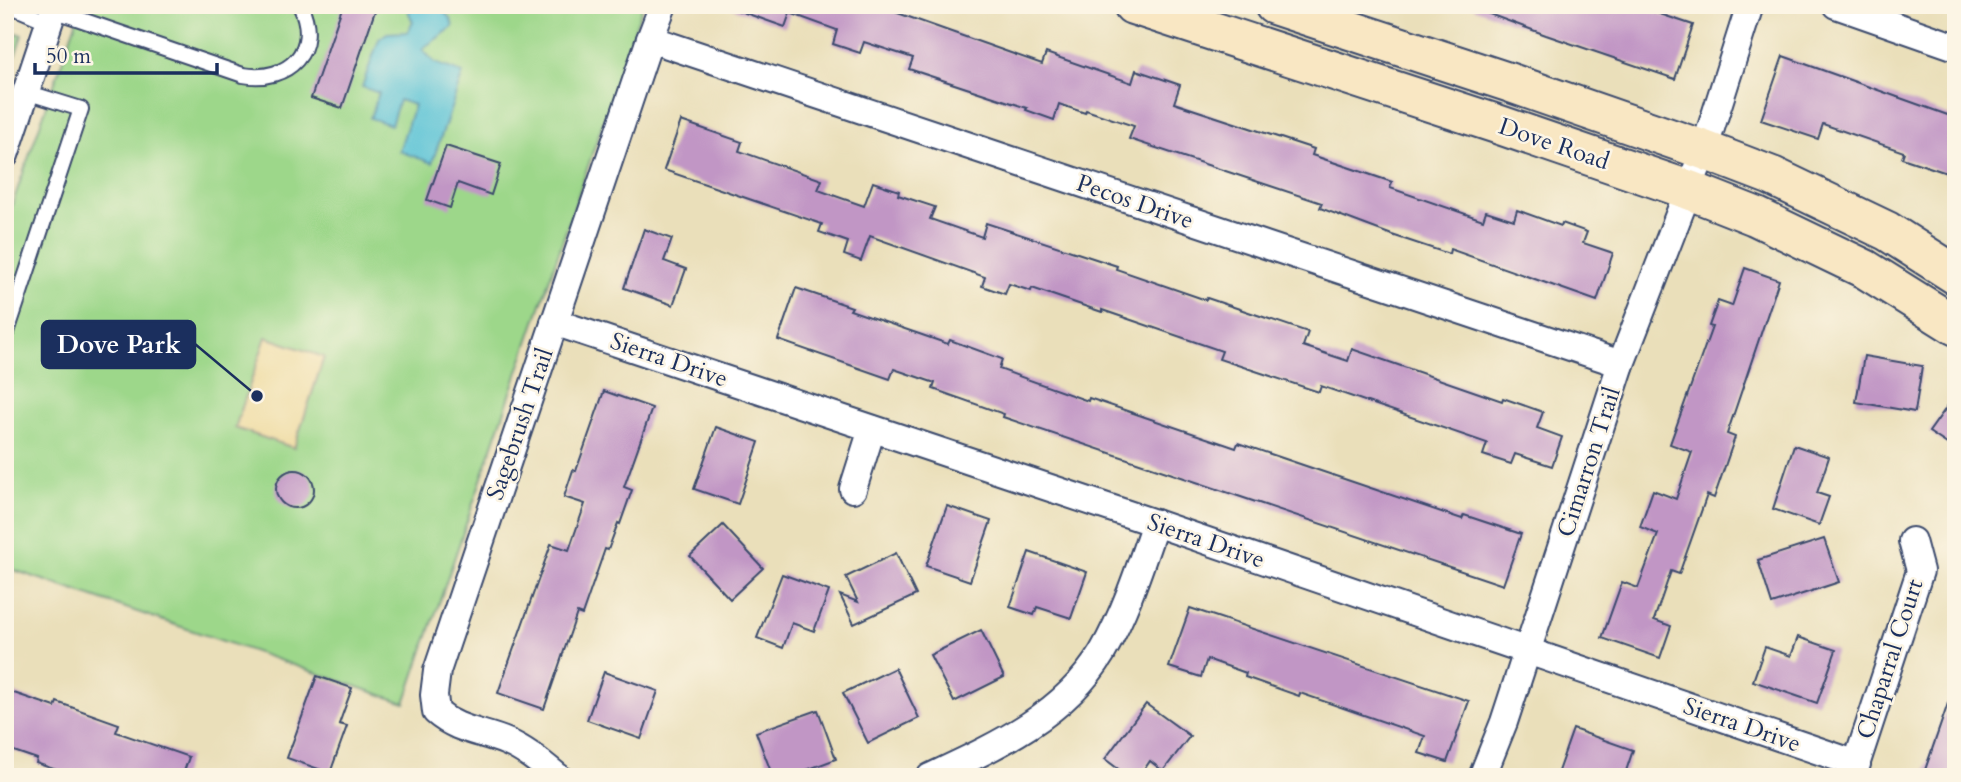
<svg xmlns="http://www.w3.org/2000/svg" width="1961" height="782" font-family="Cardo,serif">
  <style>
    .green { fill: #9dd78a; stroke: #5c8374; stroke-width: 2 }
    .sand { fill: #eeda9e; stroke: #84847e; stroke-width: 2 }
    .water { fill: #5ac3d6; stroke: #3a799a; stroke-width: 2 }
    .building { fill: #c196c5 }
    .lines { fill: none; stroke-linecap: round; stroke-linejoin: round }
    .lane-casing { stroke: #3a496c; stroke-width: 18 }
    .street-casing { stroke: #3a496c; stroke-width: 30 }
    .secondary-casing { stroke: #3a496c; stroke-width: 42 }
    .lane { stroke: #fff; stroke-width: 14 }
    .street { stroke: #fff; stroke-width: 26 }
    .secondary { stroke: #f9e7c3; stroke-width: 38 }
    .labels { text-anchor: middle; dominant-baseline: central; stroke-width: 5; stroke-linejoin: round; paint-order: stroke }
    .street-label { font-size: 24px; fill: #1b2f5e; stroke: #fcf5e5 }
    .leader { fill: none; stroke: #1b2f5e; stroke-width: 2.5 }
    .callout-dot { fill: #1b2f5e; stroke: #fcf5e5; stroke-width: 2.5 }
    .callout { fill: #1b2f5e; stroke: #1b2f5e; stroke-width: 2.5 }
    .callout-label { font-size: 26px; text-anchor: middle; font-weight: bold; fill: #fff }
  </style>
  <rect width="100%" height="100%" fill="#fcf5e5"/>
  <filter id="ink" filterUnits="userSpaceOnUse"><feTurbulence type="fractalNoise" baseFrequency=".0143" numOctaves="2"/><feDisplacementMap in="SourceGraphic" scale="14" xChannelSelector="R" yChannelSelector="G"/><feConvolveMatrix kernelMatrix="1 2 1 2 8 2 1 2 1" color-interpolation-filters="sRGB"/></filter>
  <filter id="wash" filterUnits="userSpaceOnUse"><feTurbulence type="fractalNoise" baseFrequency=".00686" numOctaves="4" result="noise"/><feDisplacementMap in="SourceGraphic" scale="28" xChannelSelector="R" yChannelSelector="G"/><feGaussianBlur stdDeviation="1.57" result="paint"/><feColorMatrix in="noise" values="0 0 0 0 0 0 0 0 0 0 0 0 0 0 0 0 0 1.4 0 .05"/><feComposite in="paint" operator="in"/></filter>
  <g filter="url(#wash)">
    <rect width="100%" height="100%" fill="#eadfba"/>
    <g class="green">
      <path d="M 82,5 L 643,5 L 405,703 L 5,567 L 5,225 Z"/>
      <path d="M 17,33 L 22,35 L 5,86 L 5,70 Z"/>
    </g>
    <path class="sand" d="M 266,337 L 324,357 L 294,448 L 235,428 Z"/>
    <path class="water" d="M 419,5 L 439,7 L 451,19 L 453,27 L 422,49 L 435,63 L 463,73 L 432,163 L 399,151 L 414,105 L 399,100 L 391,125 L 370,118 L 379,93 L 362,87 L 379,39 L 387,33 L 408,32 L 413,22 L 408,11 Z"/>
    <g id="blocks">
      <g class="building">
        <path d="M 343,5 L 377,5 L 342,108 L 311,98 Z"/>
        <path d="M 731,5 L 875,5 L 1042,64 L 1046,53 L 1132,83 L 1136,70 L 1180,85 L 1174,103 L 1314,149 L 1312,155 L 1392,182 L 1390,188 L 1483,220 L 1486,211 L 1514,220 L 1517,210 L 1561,226 L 1562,223 L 1587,232 L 1583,243 L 1613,253 L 1597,301 L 1450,249 L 1449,254 L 1392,235 L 1320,208 L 1322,203 L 1129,139 L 1134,126 L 1086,110 L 1085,113 L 1059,104 L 1054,120 L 1026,110 L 1027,108 L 909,69 L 913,58 L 864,42 L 860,53 L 833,44 L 837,30 L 790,13 L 785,27 L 731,8 Z"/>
        <path d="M 1474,5 L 1633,5 L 1693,25 L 1675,79 L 1546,35 L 1473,8 Z"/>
        <path d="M 1783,56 L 1956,118 L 1956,176 L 1902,158 L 1904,152 L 1823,124 L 1818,139 L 1761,120 Z"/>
        <path d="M 681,121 L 742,142 L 739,151 L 822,180 L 818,190 L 864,206 L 873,182 L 899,191 L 898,195 L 935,207 L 930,219 L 982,237 L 986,223 L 1117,266 L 1116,269 L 1206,300 L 1207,298 L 1308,332 L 1303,346 L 1348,361 L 1352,349 L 1502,401 L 1503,398 L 1543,412 L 1537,428 L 1562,437 L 1552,466 L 1515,454 L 1511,464 L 1483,455 L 1487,443 L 1321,386 L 1319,392 L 1219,359 L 1222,351 L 1102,310 L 1102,312 L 1032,288 L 1031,291 L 1009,284 L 1005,294 L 982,286 L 985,277 L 870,236 L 861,261 L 844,255 L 848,242 L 819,232 L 822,224 L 664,170 Z"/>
        <path d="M 446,146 L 501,164 L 491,195 L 458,183 L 450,208 L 427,200 Z"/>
        <path d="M 644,229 L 672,239 L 664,261 L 686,269 L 673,305 L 624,288 Z"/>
        <path d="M 1745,268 L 1779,280 L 1727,434 L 1735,437 L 1714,498 L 1707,495 L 1679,574 L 1671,571 L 1654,620 L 1671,626 L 1660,658 L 1602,638 L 1622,582 L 1638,588 L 1658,534 L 1640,527 L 1653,490 L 1676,499 L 1692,452 L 1670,444 L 1712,327 L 1709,326 L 1718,301 L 1732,306 Z"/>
        <path d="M 796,288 L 852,307 L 850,310 L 948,344 L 950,340 L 1002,359 L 999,369 L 1088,401 L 1089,398 L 1236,448 L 1238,443 L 1462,519 L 1464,515 L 1521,534 L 1503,585 L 1003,417 L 1004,414 L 933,389 L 935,383 L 894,369 L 890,379 L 778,340 Z"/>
        <path d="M 1864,356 L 1922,366 L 1915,412 L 1856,402 Z"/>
        <path d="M 604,391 L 652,408 L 624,487 L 632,490 L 620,524 L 618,523 L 608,550 L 605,549 L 582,615 L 577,613 L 544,709 L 498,693 L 551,544 L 569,550 L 585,504 L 564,497 L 573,470 L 576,471 Z"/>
        <path d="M 1956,394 L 1956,450 L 1929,432 Z"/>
        <path d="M 716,427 L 759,442 L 738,504 L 694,489 Z"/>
        <path d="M 1794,445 L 1829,457 L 1817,493 L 1829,497 L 1819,525 L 1773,509 Z"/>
        <circle cx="295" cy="489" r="19"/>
        <path d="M 947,506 L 991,521 L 970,581 L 926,566 Z"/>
        <path d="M 723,525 L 763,568 L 730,599 L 690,556 Z"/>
        <path d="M 1824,539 L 1839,582 L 1772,604 L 1758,560 Z"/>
        <path d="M 1029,552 L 1087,572 L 1071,618 L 1037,607 L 1034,615 L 1010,607 Z"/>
        <path d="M 896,553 L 916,595 L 854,624 L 840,595 L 858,602 L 846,577 Z"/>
        <path d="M 782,574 L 829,591 L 814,631 L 792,623 L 783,648 L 757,638 Z"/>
        <path d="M 1190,608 L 1469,701 L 1447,762 L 1419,753 L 1425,736 L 1300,693 L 1299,696 L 1245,677 L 1246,673 L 1207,659 L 1201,677 L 1169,667 Z"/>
        <path d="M 981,630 L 1004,677 L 954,702 L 930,655 Z"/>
        <path d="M 1798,637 L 1836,650 L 1817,703 L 1753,681 L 1765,647 L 1791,656 Z"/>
        <path d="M 895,668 L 919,718 L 868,743 L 843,693 Z"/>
        <path d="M 604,672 L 658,691 L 641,739 L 587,720 Z"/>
        <path d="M 317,676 L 352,688 L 339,724 L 347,726 L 330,773 L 287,758 Z"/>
        <path d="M 1953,689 L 1956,689 L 1956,777 L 1944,777 L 1925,770 Z"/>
        <path d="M 5,690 L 55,707 L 57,702 L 119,724 L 116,732 L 189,757 L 182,777 L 77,777 L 36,763 L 37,759 L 5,748 Z"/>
        <path d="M 1146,704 L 1190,736 L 1163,771 L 1150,761 L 1139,777 L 1129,777 L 1105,759 Z"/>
        <path d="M 818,710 L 836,759 L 788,777 L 773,777 L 756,732 Z"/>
        <path d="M 1573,729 L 1633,750 L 1624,777 L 1556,777 Z"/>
      </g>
    </g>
  </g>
  <g filter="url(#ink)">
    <use href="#blocks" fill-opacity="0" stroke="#3a496c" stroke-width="2"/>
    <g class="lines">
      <defs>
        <g id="lane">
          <path d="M 9,5 L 49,22"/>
          <path d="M 53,10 L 243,75 C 288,83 322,50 300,5"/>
          <path d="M 5,338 L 81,109 L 26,92"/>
        </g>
        <g id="street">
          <path d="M 1836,5 L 1956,47"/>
          <path d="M 650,39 L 1621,364"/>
          <path d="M 5,155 L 55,5"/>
          <path d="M 554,322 L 1155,523 L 1857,764"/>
          <path d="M 853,489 L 872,429"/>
          <path d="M 558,777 C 542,764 526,750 507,742 C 481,731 458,731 436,712 L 434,695 L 437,671 L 650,39 L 663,5"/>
          <path d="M 930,777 C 994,747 1064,716 1102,653 C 1125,613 1140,567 1155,523"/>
          <path d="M 1482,777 L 1504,722 L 1621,364 L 1704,150 L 1750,5"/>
          <path d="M 1852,777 L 1920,571 L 1912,541"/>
        </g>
        <g id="secondary">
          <path d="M 1133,5 L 1494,123 L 1689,190 L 1755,216 L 1865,269 L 1956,326"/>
          <path d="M 1274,5 L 1508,82 L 1704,150 L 1772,176 L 1887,231 L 1956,275"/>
        </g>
      </defs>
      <use href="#lane" class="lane-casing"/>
      <use href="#street" class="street-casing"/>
      <use href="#secondary" class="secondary-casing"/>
      <use href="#lane" class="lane"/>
      <use href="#street" class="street"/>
      <use href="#secondary" class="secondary"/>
    </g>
  </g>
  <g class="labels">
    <g class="street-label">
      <text transform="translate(1554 144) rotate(19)">Dove Road</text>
      <text transform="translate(1135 202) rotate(19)">Pecos Drive</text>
      <text transform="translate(669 360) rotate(19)">Sierra Drive</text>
      <text transform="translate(520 424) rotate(-71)">Sagebrush Trail</text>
      <text transform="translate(1589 462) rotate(-72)">Cimarron Trail</text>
      <text transform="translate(1206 541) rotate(19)">Sierra Drive</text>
      <text transform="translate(1890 659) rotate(-72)">Chaparral Court</text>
      <text transform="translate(1742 725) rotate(19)">Sierra Drive</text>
    </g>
  </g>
  <path class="leader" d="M257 396L195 344"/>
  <circle class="callout-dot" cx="257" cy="396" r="7"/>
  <rect class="callout" x="42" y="321" width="153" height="47" rx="7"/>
  <g class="callout-label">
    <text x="119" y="353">Dove Park</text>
  </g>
  <rect width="1961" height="782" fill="none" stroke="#fcf5e5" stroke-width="28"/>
  <path d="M35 63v10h182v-10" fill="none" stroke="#1b2f5e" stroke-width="3.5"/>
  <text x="46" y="63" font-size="21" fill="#1b2f5e" stroke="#fcf5e5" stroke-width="5" paint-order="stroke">50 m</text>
</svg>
